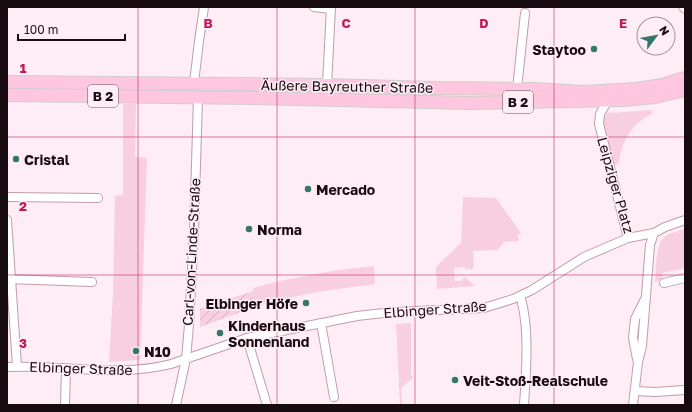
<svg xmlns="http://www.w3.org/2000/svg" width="692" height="412" font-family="'Golos Text',sans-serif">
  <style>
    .green { fill: #f8cfdf }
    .garden { fill: url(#garden-furrows) }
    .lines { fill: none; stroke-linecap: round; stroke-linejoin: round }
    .street-casing { stroke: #c29cab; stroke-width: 10 }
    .primary-casing { stroke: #d1cecf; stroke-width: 14 }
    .street { stroke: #fff; stroke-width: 8 }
    .primary { stroke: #fec7df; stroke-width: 12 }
    .grid { fill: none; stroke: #c2185b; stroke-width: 1; stroke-opacity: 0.55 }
    .poi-dot { fill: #33776a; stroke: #feedf4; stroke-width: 1.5 }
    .labels { text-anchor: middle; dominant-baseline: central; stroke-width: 3; stroke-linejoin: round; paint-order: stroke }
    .shield { fill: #feedf4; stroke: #5e5055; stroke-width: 1 }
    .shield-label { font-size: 13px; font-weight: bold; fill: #190c11 }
    .poi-label { font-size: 14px; font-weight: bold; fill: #190c11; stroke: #feedf4; text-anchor: start }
    .street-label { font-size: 14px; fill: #190c11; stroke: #feedf4 }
    .grid-label { font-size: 13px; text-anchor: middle; font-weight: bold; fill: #c2185b; stroke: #feedf4; stroke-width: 3; stroke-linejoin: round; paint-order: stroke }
  </style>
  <defs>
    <pattern id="garden-furrows" width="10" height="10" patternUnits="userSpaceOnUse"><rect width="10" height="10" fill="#f8cfdf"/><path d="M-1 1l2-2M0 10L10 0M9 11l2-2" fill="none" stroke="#d4b1be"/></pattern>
  </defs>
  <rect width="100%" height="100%" fill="#feedf4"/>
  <g class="green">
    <path d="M 63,88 L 333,89 L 333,97 L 52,90 L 54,89 Z"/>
    <path d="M 340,89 L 436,93 L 436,96 L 435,98 L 340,97 Z"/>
    <path d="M 123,104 L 136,104 L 135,157 L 147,158 L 140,360 L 109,362 L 113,294 L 115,196 L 123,195 Z"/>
    <path d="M 651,110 L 652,114 C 631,124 621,142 619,163 L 613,165 L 602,122 L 607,113 Z"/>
    <path d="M 463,197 L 496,198 L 521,233 L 517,236 L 519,239 L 518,241 L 504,242 L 498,250 L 473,251 L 474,267 L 471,270 L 469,268 L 467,270 L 464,267 L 454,268 L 455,281 L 461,281 L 465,277 L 475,286 L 437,289 L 436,267 L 461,243 Z"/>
    <path d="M 685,229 L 685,268 L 662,273 L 663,280 L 655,282 C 656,269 655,241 667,235 C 673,232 679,231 685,229 Z"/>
    <path d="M 374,266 L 375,284 C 334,289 292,295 252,308 L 253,288 C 293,277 333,270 374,266 Z"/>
    <path d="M 411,323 L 411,375 L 414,377 L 401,388 L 402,405 L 400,405 L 396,324 Z"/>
  </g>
  <path class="garden" d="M 253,291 L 252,308 L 200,327 L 200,309 Z"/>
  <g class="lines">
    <defs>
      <g id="street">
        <path d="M 314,7 L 331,9"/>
        <path d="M 683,7 L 685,9"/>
        <path d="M 194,83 L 199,41 L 204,7"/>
        <path d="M 327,85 L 331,7"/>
        <path d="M 517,89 L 525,13"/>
        <path d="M 608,100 L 600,114 L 599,124 L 628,238"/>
        <path d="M 7,197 L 98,198"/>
        <path d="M 7,220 L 17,366"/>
        <path d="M 7,279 L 92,282"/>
        <path d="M 664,283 L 685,278"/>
        <path d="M 520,296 C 530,326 526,374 524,405"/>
        <path d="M 321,323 L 334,397"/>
        <path d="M 247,338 L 267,405"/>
        <path d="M 637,359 L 633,338 L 635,319 L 645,299"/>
        <path d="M 7,367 C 62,364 117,378 171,364 L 247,338 L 357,316 L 393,312 L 484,308 L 513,299 L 532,290 L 584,257 L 628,238 L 654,233 L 665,227 L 685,220"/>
        <path d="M 635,391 L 655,392 L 685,390"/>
        <path d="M 65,405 L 66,369"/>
        <path d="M 176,405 L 186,359 L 189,325 L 194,232 L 198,97"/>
        <path d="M 633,405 L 638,362 L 642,346 L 650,245 L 654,233"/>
      </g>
      <g id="primary">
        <path d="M 7,82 L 327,85 L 433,88 L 534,89 L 583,92 L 636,89 L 662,85 L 685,78"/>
        <path d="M 7,95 L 251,98 L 470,103 L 623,100 L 655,97 L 685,90"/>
      </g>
    </defs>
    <use href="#street" class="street-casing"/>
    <use href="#primary" class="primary-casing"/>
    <use href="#street" class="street"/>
    <use href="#primary" class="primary"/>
  </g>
  <path class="grid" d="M 138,7 L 138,405M 277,7 L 277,405M 415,7 L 415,405M 554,7 L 554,405M 7,137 L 685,137M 7,275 L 685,275"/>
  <g class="poi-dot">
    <circle cx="594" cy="49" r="4"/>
    <circle cx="16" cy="159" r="4"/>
    <circle cx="308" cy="189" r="4"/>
    <circle cx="249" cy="229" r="4"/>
    <circle cx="306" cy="303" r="4"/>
    <circle cx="220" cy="333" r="4"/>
    <circle cx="136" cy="351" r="4"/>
    <circle cx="455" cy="380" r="4"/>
  </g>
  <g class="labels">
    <g class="shield">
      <rect x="88" y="85" width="30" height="22" rx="3"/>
      <rect x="503" y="91" width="30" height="22" rx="3"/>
    </g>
    <g class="shield-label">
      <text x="103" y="96">B 2</text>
      <text x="518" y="102">B 2</text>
    </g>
    <g class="poi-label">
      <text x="586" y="49" text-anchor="end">Staytoo</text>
      <text x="24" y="159">Cristal</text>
      <text x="316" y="189">Mercado</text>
      <text x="257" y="229">Norma</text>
      <text x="298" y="303" text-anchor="end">Elbinger Höfe</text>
      <text x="228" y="325">Kinderhaus<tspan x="228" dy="16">Sonnenland</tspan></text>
      <text x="144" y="351">N10</text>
      <text x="463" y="380">Veit-Stoß-Realschule</text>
    </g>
    <g class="street-label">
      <text transform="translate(347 86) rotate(1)">Äußere Bayreuther Straße</text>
      <text transform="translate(616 185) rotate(74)">Leipziger Platz</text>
      <text transform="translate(191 252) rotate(-87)">Carl-von-Linde-Straße</text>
      <text transform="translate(435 309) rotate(-4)">Elbinger Straße</text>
      <text transform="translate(81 368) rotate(2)">Elbinger Straße</text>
    </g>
  </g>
  <g class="grid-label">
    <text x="208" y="28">B</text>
    <text x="346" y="28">C</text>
    <text x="484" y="28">D</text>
    <text x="623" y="28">E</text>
    <text x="23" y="73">1</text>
    <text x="23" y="211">2</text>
    <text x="23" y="348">3</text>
  </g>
  <rect width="692" height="412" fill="none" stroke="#190c11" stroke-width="16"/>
  <g transform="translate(656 36) rotate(58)"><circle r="19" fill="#feedf4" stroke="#a29399"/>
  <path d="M0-3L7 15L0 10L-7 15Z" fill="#33776a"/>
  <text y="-6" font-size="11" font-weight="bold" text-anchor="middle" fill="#190c11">N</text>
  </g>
  <path d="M18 34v6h107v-6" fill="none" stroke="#190c11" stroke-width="2"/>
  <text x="24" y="34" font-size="12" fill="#190c11" stroke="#feedf4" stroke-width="3" paint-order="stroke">100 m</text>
</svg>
